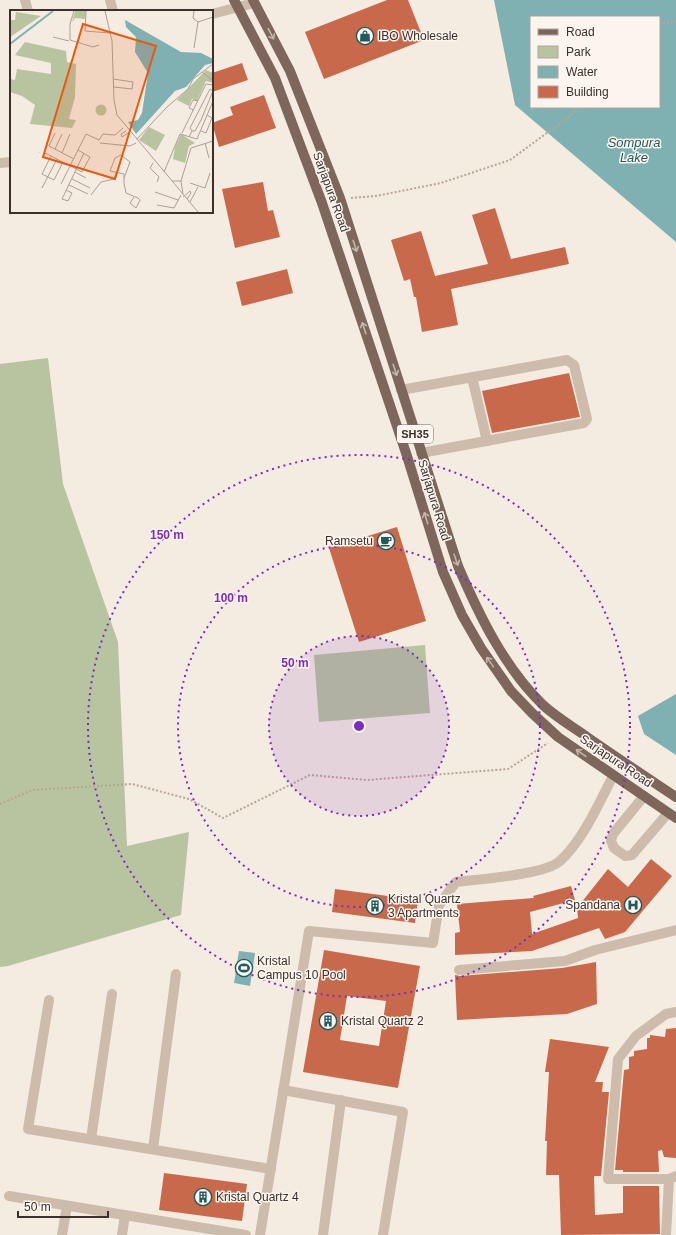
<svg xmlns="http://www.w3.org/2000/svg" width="676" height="1235" font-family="Helvetica,sans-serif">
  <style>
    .green { fill: #b8c4a0 }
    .water { fill: #7fb0b2; fill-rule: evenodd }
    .building { fill: #c8694b; fill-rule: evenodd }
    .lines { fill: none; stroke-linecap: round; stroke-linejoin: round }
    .path { stroke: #b9a596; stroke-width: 2; stroke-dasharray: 2 2; stroke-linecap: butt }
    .minor { stroke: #cdbbac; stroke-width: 10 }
    .major { stroke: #7d675c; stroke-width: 10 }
    .oneway { stroke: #c2b5ac }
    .ring { fill: none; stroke: #7b2cbf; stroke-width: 2; stroke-dasharray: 2 4 }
    .labels { text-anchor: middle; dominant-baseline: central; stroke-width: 3; stroke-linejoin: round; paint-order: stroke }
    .shield { fill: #fbf5ee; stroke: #756b66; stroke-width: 1 }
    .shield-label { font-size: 11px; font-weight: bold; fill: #3b302b }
    .poi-label { font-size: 12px; fill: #3b302b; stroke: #fbf5ee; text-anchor: start }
    .street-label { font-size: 12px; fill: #3b302b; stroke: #fbf5ee }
    .water-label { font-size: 13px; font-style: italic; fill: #1f5a5e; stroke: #fbf5ee }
    .inset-river { fill: none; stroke: #7fb0b2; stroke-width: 2 }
    .inset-road { fill: none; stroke: #aaa098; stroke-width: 1 }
    .view { fill: #e8590c; fill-opacity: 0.15; stroke: #e8590c; stroke-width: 2 }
    .inset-edge { fill: none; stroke: #3b302b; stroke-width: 2 }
    .centre { fill: #7b2cbf; stroke: #fbf5ee; stroke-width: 2 }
    .ring-label { font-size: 12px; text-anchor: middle; font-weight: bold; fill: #7b2cbf; stroke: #fbf5ee; stroke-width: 3; stroke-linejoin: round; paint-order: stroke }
  </style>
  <rect width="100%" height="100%" fill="#f4ebe1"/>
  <g class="green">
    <path d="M 48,358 L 63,484 L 118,642 L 127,846 L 189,832 L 181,915 L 8,966 L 0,967 L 0,364 Z"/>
    <path d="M 425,645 L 430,713 L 319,722 L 314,655 Z"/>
  </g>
  <g class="water">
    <path d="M 494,0 L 676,0 L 676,242 L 515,105 ZM 531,17 L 659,17 L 659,107 L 531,107 Z"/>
    <path d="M 676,694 L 676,755 L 644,734 L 638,716 Z"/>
    <path d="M 239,951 L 255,953 L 250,986 L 234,983 Z"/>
  </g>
  <g class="building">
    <path d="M 387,0 L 408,0 L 424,40 L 324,79 L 305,32 Z"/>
    <path d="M 242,63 L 248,80 L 212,92 L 212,73 Z"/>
    <path d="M 264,95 L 276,128 L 219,147 L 212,123 L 233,115 L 230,107 Z"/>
    <path d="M 263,182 L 268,211 L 273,210 L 280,237 L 235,248 L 222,189 Z"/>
    <path d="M 495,208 L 511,259 L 565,247 L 569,264 L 451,289 L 458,325 L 422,332 L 416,297 L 414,297 L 410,279 L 404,281 L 391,240 L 421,231 L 435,276 L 488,264 L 472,215 Z"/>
    <path d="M 287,269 L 293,293 L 242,306 L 236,282 Z"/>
    <path d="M 569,373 L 580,417 L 492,433 L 482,391 Z"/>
    <path d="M 397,527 L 426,621 L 359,642 L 329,548 Z"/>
    <path d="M 651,859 L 672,876 L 625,932 L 605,939 L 599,928 L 532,951 L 455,955 L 455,933 L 460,932 L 457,904 L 534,898 L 533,896 L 571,886 L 575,900 L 530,912 L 532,934 L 578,918 L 577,908 L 608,869 L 628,887 Z"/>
    <path d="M 335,889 L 418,900 L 415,923 L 332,912 Z"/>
    <path d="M 324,950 L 420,966 L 398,1088 L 303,1072 ZM 347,996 L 386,1001 L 379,1046 L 340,1040 Z"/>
    <path d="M 596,962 L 597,1004 L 567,1014 L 457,1020 L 455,975 L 460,976 L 562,968 Z"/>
    <path d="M 676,1028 L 676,1158 L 664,1157 L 662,1150 L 658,1151 L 659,1172 L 623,1172 L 623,1170 L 615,1170 L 624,1070 L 629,1069 L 629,1057 L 634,1056 L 634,1051 L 647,1049 L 647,1038 L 650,1038 L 650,1035 L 665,1037 L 666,1029 Z"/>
    <path d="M 550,1039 L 609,1047 L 595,1082 L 603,1082 L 602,1092 L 609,1092 L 601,1176 L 594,1176 L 595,1215 L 623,1213 L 623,1186 L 659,1186 L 660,1234 L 561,1235 L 559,1175 L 546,1175 L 547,1141 L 545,1141 L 549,1072 L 545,1072 Z"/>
    <path d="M 164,1173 L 247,1184 L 242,1221 L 159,1210 Z"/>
  </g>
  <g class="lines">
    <g class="path">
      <path d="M 659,24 L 676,21"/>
      <path d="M 351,198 L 376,196 L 441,183 L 510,160 L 570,116 L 578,107"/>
      <path d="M 0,804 L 32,790 L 132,784 L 189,799 L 223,818 L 310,775 L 367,780 L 508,769 L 548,743"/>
    </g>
    <g class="minor">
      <path d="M 25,0 L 28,11"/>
      <path d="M 110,0 L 113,11"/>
      <path d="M 212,14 L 254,3"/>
      <path d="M 0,163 L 11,162"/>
      <path d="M 472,377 L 487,441"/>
      <path d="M 401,390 L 567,360 L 574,365 L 587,419 L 584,423 L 421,453"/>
      <path d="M 644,796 L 613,834 L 611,841 L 614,848 L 625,856 L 632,855 L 668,813"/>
      <path d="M 459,970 L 565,961 L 595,950 L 676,930"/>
      <path d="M 49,1000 L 28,1129 L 271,1169"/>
      <path d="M 676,1012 L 666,1014 L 636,1036 L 618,1059 L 608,1179 L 669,1179 L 676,1176"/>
      <path d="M 283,1090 L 403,1112 L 383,1235"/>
      <path d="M 91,1139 L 112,994"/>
      <path d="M 153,1149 L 176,974"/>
      <path d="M 9,1196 L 246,1235"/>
      <path d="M 62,1235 L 67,1206"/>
      <path d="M 122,1235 L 125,1215"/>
      <path d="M 260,1235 L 309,931 L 433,943 L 439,905 L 456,882 C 479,879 544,875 560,861 C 583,840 599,803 613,776"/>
      <path d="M 323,1235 L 341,1100"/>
      <path d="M 666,1235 L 669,1179"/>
    </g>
    <g class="major">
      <path d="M 234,0 L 275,78 L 322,203 L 407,456 L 443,572 L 462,615 L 481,648 L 511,691 L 532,713 L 558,737 L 676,818"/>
      <path d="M 253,0 L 290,71 L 340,198 L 458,566 C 479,615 504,667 543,705 C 556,717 573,727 587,737 C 617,758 646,777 676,797"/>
    </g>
  </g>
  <defs><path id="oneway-shaft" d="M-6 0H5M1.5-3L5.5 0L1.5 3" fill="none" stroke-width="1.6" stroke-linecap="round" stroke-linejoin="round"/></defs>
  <g class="oneway">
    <use href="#oneway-shaft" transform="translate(271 34) rotate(62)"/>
    <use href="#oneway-shaft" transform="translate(355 246) rotate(72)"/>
    <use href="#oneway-shaft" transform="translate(364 328) rotate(-108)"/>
    <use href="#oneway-shaft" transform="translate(395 370) rotate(72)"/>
    <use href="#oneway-shaft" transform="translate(426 518) rotate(-107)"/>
    <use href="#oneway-shaft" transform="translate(456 560) rotate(71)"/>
    <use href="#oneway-shaft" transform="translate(490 662) rotate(-125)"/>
    <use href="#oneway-shaft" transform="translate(581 753) rotate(-145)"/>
  </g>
  <circle cx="359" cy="726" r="90" fill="#7b2cbf" fill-opacity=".12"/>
  <g class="ring">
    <circle cx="359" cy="726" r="90"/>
    <circle cx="359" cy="726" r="181"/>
    <circle cx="359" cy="726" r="271"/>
  </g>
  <defs>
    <symbol id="shop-ring" viewBox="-11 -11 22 22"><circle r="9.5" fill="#fbf5ee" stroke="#1f5a5e" stroke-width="1.5"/><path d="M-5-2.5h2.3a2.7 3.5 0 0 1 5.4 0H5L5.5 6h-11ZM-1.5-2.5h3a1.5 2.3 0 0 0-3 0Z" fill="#1f5a5e"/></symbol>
    <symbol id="cafe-ring" viewBox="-11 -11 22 22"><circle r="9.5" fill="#fbf5ee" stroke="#1f5a5e" stroke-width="1.5"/><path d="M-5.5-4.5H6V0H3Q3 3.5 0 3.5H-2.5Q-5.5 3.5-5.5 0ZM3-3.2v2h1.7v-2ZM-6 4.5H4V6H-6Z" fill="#1f5a5e"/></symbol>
    <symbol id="hospital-ring" viewBox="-11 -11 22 22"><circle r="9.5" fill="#fbf5ee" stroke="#1f5a5e" stroke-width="1.5"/><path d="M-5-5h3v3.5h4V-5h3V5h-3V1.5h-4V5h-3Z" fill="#1f5a5e"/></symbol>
    <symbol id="building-ring" viewBox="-11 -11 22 22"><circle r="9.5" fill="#fbf5ee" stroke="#1f5a5e" stroke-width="1.5"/><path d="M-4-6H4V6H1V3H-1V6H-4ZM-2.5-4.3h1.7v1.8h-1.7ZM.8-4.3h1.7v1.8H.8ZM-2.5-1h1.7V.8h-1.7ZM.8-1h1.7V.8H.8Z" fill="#1f5a5e"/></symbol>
    <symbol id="stadium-ring" viewBox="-11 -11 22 22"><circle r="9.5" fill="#fbf5ee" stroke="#1f5a5e" stroke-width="1.5"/><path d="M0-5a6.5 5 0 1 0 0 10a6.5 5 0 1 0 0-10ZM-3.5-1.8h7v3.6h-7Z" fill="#1f5a5e"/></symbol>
  </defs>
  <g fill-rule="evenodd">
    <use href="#shop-ring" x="355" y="26" width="20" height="20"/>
    <use href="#cafe-ring" x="376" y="531" width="20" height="20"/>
    <use href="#hospital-ring" x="623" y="895" width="20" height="20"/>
    <use href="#building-ring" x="365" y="896" width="20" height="20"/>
    <use href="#stadium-ring" x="234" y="958" width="20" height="20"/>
    <use href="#building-ring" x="318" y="1011" width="20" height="20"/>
    <use href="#building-ring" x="193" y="1187" width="20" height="20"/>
  </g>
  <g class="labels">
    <rect class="shield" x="397" y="425" width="36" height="18" rx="3"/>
    <g class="shield-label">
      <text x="415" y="434">SH35</text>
    </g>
    <g class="poi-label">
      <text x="378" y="36">IBO Wholesale</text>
      <text x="373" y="541" text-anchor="end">Ramsetu</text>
      <text x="388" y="899">Kristal Quartz<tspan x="388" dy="14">3 Apartments</tspan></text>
      <text x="620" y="905" text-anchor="end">Spandana</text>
      <text x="257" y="961">Kristal<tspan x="257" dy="14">Campus 10 Pool</tspan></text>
      <text x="341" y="1021">Kristal Quartz 2</text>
      <text x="216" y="1197">Kristal Quartz 4</text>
    </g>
    <g class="street-label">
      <text transform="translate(331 192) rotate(70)">Sarjapura Road</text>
      <text transform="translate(434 500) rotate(73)">Sarjapura Road</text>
      <text transform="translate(616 761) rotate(34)">Sarjapura Road</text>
    </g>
    <g class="water-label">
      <text x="634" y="142">Sompura<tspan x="634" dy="15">Lake</tspan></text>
    </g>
  </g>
  <g transform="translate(10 10)">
    <rect width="203" height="203" fill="#f4ebe1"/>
    <path d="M 65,1 L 76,1 L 75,9 L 65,8 L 62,12 ZM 6,2 L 31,6 L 0,27 L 0,10 L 5,10 ZM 15,32 L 56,41 L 57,52 L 66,54 L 65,87 L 59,109 L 66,110 L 62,118 L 20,114 L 25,95 L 12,86 L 0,82 L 0,69 L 5,70 L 7,59 L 41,64 L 41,53 L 5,45 ZM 196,60 L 203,63 L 203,73 L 196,71 L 187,91 L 182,89 L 179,96 L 167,90 ZM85.5 100a5.5 5.5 0 1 1 11 0a5.5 5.5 0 1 1-11 0ZM 139,117 L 155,125 L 146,141 L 129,130 ZM 171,124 L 185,133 L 179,136 L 175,153 L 163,149 L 165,137 Z" fill="#b8c4a0"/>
    <path d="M 115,10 L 171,42 L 191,43 L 203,49 L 203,53 L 195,55 L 176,77 L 165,81 L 126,124 L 118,112 L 128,110 L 132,103 L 138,63 L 125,42 L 126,27 L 116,17 Z" fill="#7fb0b2"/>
    <path class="inset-river" d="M 0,34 L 43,1"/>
    <path class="inset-road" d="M 64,1 L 60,14 L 60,30 L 83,37 L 89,35M 76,1 L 75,21 L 100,23M 95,1 L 102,31 L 104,90 L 107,105 L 188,202M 184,1 L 183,8 L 188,12M 188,12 L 203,7M 43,27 L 59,31M 184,38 L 188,12M 192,62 L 203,71M 103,69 L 123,72 L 122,79 L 104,77M 184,100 L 179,98 L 183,90 L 188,91M 116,121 L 111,124 L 112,127 L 118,123M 191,121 L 196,123 L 202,108 L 197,105M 45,123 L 39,136 L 64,149M 172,123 L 196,74 L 203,75M 179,127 L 182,121 L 180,118 L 200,79 L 203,81 L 191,110 L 185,121 L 182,121M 127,129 L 157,97 L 178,79 L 183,69 L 203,54M 90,133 L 120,136 L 126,133M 195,133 L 199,148M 45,139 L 52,124M 35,143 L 72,162 L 80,147 L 68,140M 52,143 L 60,124M 41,146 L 32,164 L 44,170 L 53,152M 143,153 L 140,158 L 149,167 L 147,172M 65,162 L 76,168M 154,162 L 170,124 L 187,129 L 203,91M 114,168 L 120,152 L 111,145 L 105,148 L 100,161 L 114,164 L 114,173 L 116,183 L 128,188 L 130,190 L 126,198 L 120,193 L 124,187M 62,169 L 80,178M 162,171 L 171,171 L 173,184M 171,171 L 181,138 L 203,131M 180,173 L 195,178 L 200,163M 51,174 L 76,124 L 89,130 L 93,124 L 105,125 L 113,118M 59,175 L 78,184M 32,178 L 47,149M 56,180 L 62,183 L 58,191 L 52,189 L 74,143M 145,182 L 168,190M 81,185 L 91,172 L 104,169 L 106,163M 173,187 L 180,181 L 181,183 L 177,189M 180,192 L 188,177M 147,195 L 164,198 L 171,185"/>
    <path class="view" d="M 73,14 L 146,36 L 105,169 L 33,147 Z"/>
    <rect width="203" height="203" class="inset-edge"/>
  </g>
  <circle cx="359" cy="726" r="6" class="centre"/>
  <g class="ring-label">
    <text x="167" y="539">150 m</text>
    <text x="231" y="602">100 m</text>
    <text x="295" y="667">50 m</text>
  </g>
  <rect x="530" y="16" width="130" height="92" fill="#fbf5ee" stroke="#aea6a0"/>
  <rect x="538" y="29" width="20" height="6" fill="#7d675c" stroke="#aea6a0"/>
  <text x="566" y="36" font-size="12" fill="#3b302b">Road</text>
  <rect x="538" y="46" width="20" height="12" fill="#b8c4a0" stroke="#aea6a0"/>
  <text x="566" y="56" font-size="12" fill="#3b302b">Park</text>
  <rect x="538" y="66" width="20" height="12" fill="#7fb0b2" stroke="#aea6a0"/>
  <text x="566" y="76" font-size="12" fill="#3b302b">Water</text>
  <rect x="538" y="86" width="20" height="12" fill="#c8694b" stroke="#aea6a0"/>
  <text x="566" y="96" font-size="12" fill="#3b302b">Building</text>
  <path d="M18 1211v6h90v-6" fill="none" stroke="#3b302b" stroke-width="2"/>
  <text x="24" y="1211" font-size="12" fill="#3b302b" stroke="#fbf5ee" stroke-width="3" paint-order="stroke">50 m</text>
</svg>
